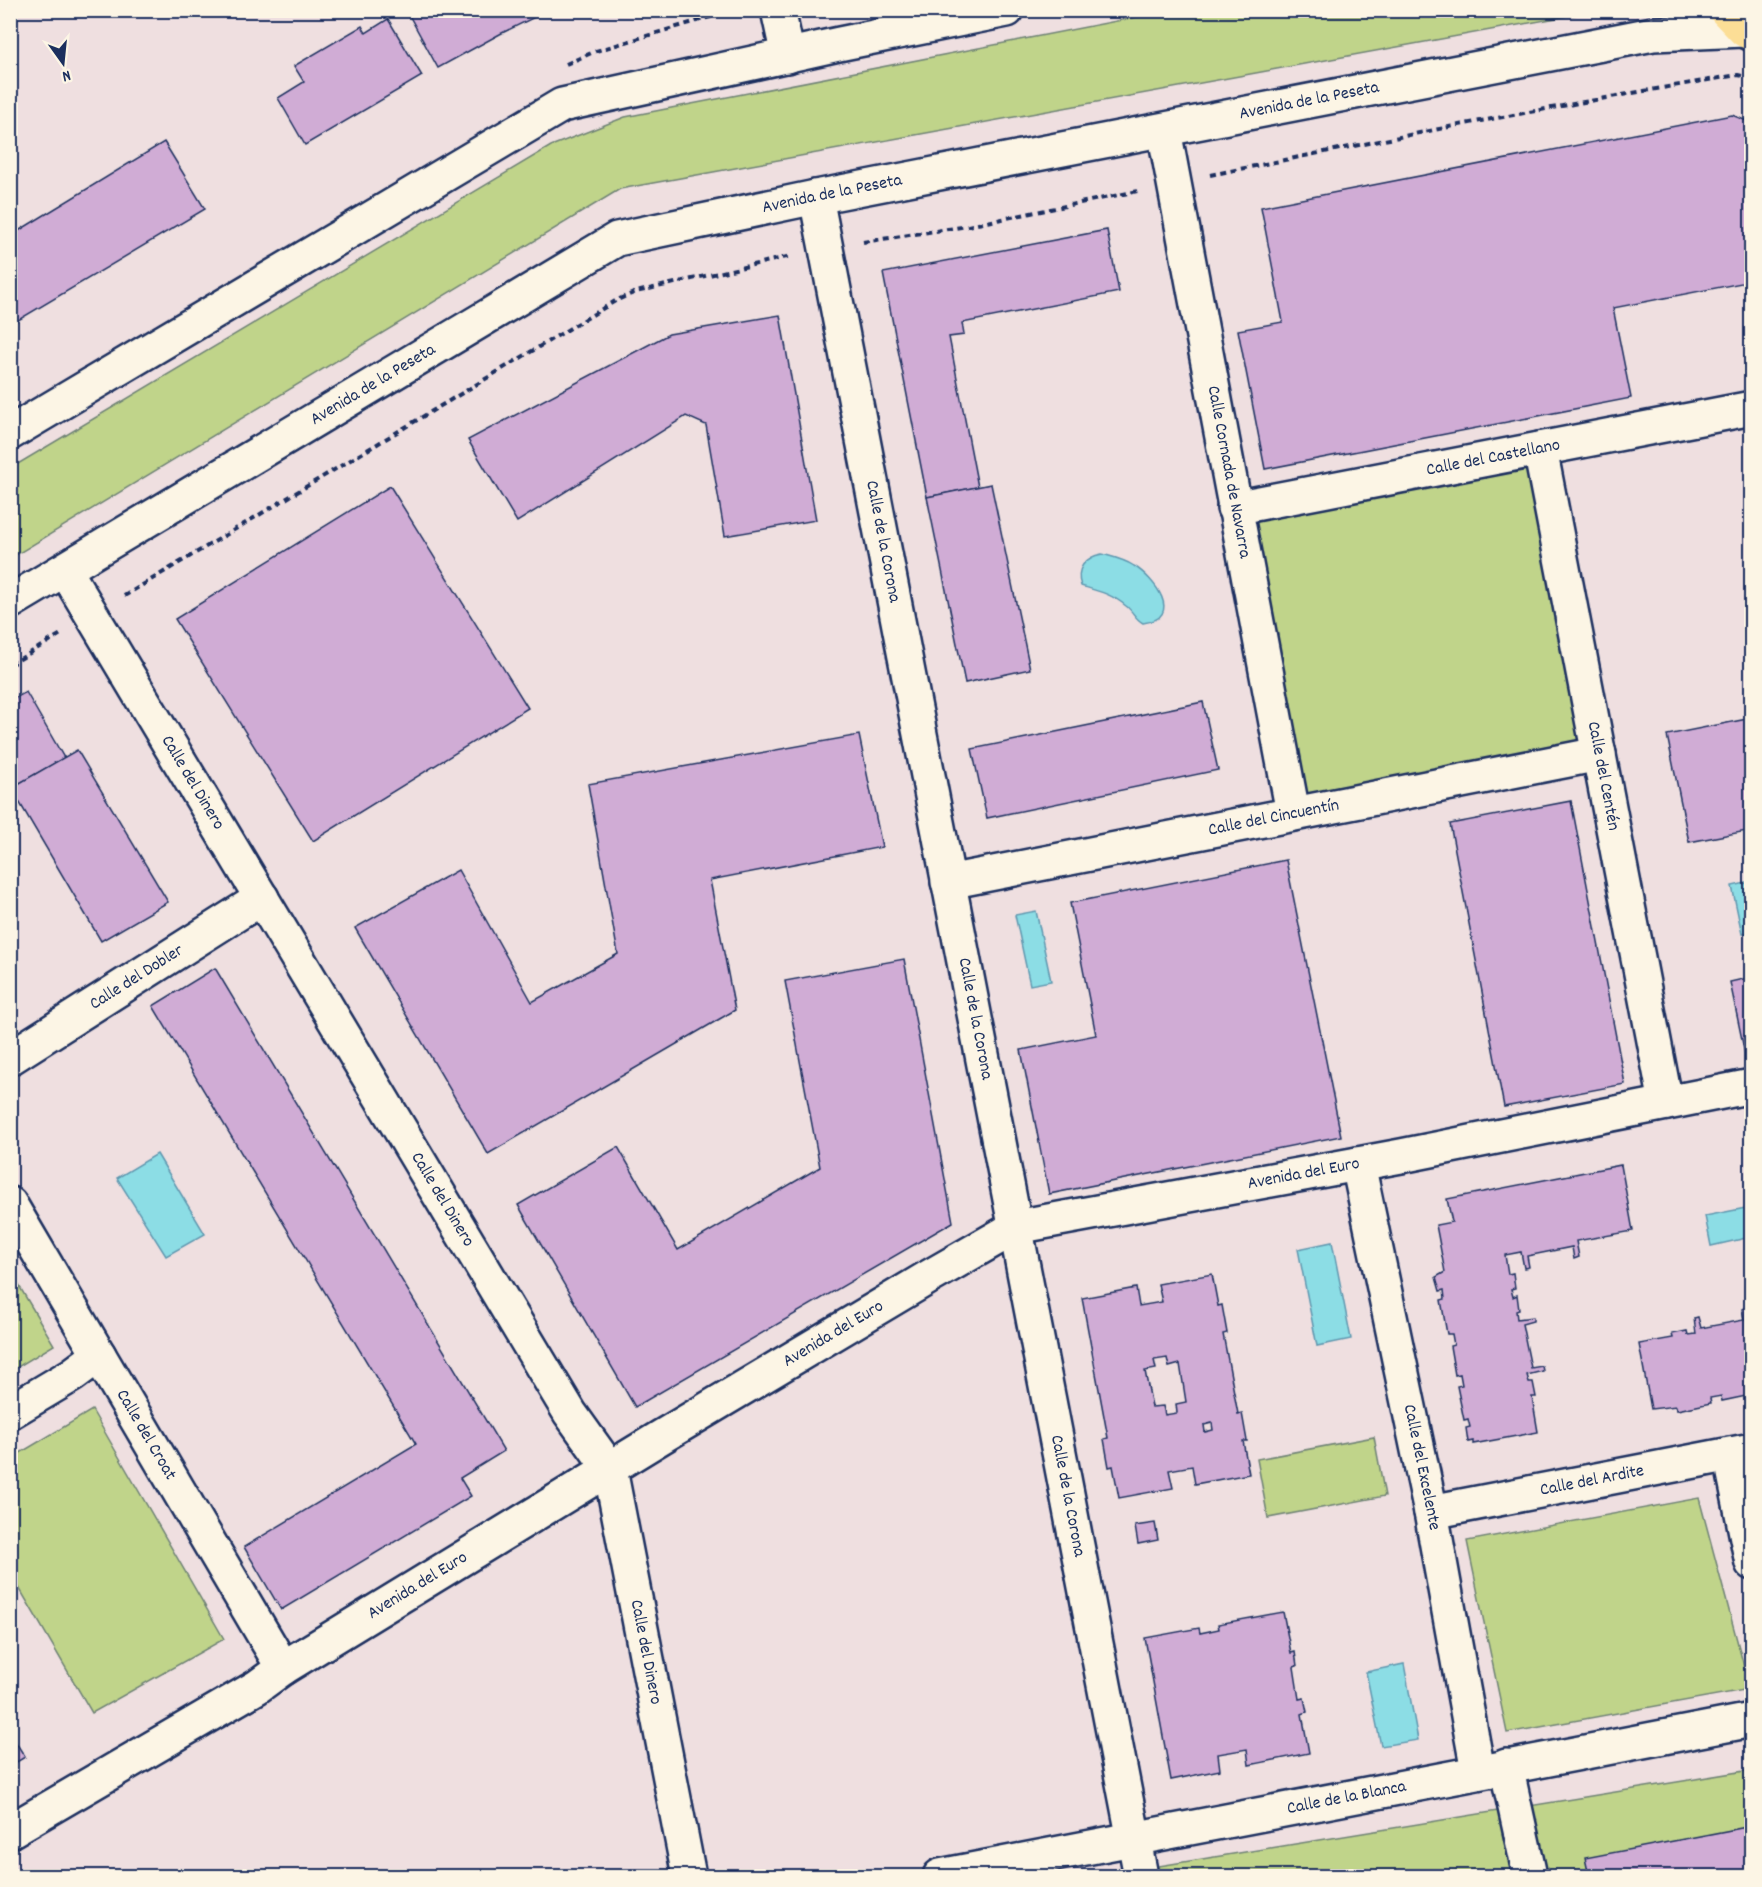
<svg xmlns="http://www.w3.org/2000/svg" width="1762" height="1887" font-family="Dekko,sans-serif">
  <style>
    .green { fill: #c0d48a; stroke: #6e8274; stroke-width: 1.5 }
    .water { fill: #8cdde5; stroke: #5f97af; stroke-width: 1.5 }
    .building { fill: #d0acd5; stroke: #1b2f5e; stroke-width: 1.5; fill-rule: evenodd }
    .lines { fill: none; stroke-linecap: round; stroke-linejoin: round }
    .street-casing { stroke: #1b2f5e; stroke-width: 38 }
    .secondary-casing { stroke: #1b2f5e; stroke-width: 38 }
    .primary-casing { stroke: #1b2f5e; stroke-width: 38 }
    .path { stroke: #1b2f5e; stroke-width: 4; stroke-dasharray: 6 4.5; stroke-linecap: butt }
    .street { stroke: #fcf5e5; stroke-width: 33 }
    .secondary { stroke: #fcf5e5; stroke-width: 33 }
    .primary { stroke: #fcde96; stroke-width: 33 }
    .labels { text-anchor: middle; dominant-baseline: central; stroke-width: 5; stroke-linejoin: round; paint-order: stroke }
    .street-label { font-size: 18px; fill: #1b2f5e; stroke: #fcf5e5 }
  </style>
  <rect width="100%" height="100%" fill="#efdfe0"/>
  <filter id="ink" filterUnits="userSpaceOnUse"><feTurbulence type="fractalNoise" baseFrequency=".0167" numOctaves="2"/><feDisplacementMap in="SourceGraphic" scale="12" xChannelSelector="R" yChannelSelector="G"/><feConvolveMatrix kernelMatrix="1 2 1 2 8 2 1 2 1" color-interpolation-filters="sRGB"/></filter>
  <g filter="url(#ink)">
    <g class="green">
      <path d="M 1173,10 L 1595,11 L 620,189 L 11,558 L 11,468 L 551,146 L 625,117 Z"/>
      <path d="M 1540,449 L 1599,754 L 1293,813 L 1234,508 Z"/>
      <path d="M 11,1272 L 54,1345 L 11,1371 L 10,1371 Z"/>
      <path d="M 92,1410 L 224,1639 L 92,1713 L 11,1574 L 10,1459 Z"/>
      <path d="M 1374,1437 L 1385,1496 L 1268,1518 L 1257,1459 Z"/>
      <path d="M 1699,1498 L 1750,1689 L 1507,1733 L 1467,1541 Z"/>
      <path d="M 1751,1770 L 1751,1876 L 1110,1876 L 1116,1873 Z"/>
    </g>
    <g class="water">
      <path d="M 1102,554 C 1113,557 1125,560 1134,566 C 1154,578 1185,618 1143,623 C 1135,619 1133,611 1126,606 C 1112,594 1098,591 1081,586 C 1075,569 1085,557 1102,554 Z"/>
      <path d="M 1751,882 L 1751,932 L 1742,934 L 1732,886 Z"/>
      <path d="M 1036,911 L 1051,981 L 1030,985 L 1015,915 Z"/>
      <path d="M 157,1154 L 205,1234 L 166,1256 L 117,1178 Z"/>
      <path d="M 1751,1207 L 1751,1237 L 1711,1246 L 1705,1216 Z"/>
      <path d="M 1332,1242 L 1351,1339 L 1317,1346 L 1298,1249 Z"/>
      <path d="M 1404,1664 L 1418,1740 L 1381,1746 L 1366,1672 Z"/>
    </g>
    <g class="building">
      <path d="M 417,10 L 549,10 L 500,34 L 438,68 L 409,15 Z"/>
      <path d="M 388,19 L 422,76 L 305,145 L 278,98 L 304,82 L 294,66 L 362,26 L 366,33 Z"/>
      <path d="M 1732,115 L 1752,123 L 1752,281 L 1613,308 L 1631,398 L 1265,469 L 1238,330 L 1283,322 L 1261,207 Z"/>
      <path d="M 164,142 L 205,209 L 10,325 L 10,236 Z"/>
      <path d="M 1107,230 L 1119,292 L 962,323 L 964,335 L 949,337 L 978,487 L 927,497 L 883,273 Z"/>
      <path d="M 780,315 L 816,520 L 725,536 L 706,425 L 686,416 L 517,522 L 468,440 L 669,334 Z"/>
      <path d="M 991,484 L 1030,669 L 965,683 L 927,497 Z"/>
      <path d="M 390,486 L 528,708 L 313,841 L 175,619 Z"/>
      <path d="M 26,692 L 64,758 L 11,788 L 13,792 L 10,794 L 10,701 Z"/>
      <path d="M 1203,702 L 1218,770 L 987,818 L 972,749 Z"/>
      <path d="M 1752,718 L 1752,830 L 1689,842 L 1667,735 Z"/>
      <path d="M 859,735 L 882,847 L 710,880 L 735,1010 L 488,1154 L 355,928 L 458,870 L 532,1002 L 618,954 L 588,784 Z"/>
      <path d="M 77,750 L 168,902 L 101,941 L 11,788 Z"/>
      <path d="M 1571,801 L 1625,1084 L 1504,1107 L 1450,824 Z"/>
      <path d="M 1286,860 L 1341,1136 L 1049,1194 L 1021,1050 L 1096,1035 L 1070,903 Z"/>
      <path d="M 904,959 L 953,1222 L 635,1407 L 518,1205 L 618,1147 L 678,1250 L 820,1167 L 785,981 Z"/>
      <path d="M 215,968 L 504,1451 L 460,1478 L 471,1496 L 281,1610 L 244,1547 L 416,1444 L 153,1006 Z"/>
      <path d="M 1752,977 L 1752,1057 L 1746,1059 L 1730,982 Z"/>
      <path d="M 1621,1165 L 1633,1231 L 1576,1241 L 1579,1257 L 1574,1259 L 1572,1247 L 1527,1256 L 1529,1267 L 1524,1268 L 1521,1252 L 1505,1255 L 1508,1274 L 1513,1273 L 1515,1288 L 1511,1289 L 1513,1297 L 1517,1295 L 1519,1310 L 1516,1311 L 1517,1319 L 1533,1317 L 1533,1321 L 1522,1324 L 1531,1368 L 1542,1366 L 1543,1371 L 1527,1375 L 1529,1382 L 1533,1382 L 1536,1397 L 1532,1397 L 1538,1432 L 1473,1444 L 1473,1441 L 1468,1442 L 1466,1428 L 1470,1427 L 1468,1419 L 1464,1420 L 1457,1386 L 1462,1385 L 1460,1374 L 1455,1375 L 1450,1346 L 1454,1345 L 1452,1334 L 1447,1334 L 1441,1300 L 1445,1299 L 1444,1290 L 1440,1291 L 1436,1277 L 1445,1272 L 1436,1225 L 1452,1222 L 1447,1199 Z"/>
      <path d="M 1212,1274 L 1218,1306 L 1222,1305 L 1227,1333 L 1223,1334 L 1238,1414 L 1242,1413 L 1247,1441 L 1243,1441 L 1249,1474 L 1195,1484 L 1192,1466 L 1169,1470 L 1173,1488 L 1119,1498 L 1113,1466 L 1109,1467 L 1104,1439 L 1108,1438 L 1082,1298 L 1136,1288 L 1139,1306 L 1162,1302 L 1158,1284 ZM 1167,1358 L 1169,1367 L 1180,1364 L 1186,1402 L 1176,1404 L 1177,1413 L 1165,1415 L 1163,1406 L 1152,1407 L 1145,1371 L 1156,1369 L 1154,1360 ZM 1212,1423 L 1213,1430 L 1205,1432 L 1204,1425 Z"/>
      <path d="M 1746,1307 L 1749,1323 L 1752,1323 L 1751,1395 L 1722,1401 L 1721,1396 L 1710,1398 L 1711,1403 L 1677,1410 L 1676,1406 L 1651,1409 L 1639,1344 L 1673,1338 L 1672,1334 L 1687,1331 L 1688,1335 L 1696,1334 L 1694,1318 L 1698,1317 L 1701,1328 L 1744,1320 L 1742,1309 Z"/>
      <path d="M 1155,1523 L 1158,1540 L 1138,1544 L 1135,1526 Z"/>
      <path d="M 1283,1612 L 1291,1653 L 1295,1652 L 1297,1666 L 1294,1667 L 1299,1699 L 1304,1698 L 1307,1712 L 1302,1714 L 1309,1753 L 1249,1765 L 1247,1749 L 1218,1754 L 1220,1770 L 1171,1780 L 1145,1638 L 1199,1628 L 1200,1633 L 1219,1629 L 1218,1624 Z"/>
      <path d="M 10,1733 L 25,1757 L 10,1766 Z"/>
      <path d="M 1752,1826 L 1752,1876 L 1589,1876 L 1585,1858 Z"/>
    </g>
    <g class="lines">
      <defs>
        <g id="street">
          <path d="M 778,10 L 788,56"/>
          <path id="s1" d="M 1164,130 L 1293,813"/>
          <path id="s2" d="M 816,197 L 1141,1876"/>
          <path id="s3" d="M 1540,449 L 1666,1103"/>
          <path id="s4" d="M 1234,508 L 1752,408"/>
          <path id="s5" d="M 65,570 L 570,1413 L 610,1469 L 689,1876"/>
          <path id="s6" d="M 948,882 L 1599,754"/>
          <path id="s7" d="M 10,1058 L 262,898"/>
          <path id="s8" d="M 1358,1164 L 1431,1512 L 1478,1771"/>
          <path id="s9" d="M 10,1204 L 283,1668"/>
          <path d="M 10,1412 L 72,1375 L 99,1355"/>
          <path d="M 1730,1454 L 1752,1563"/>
          <path id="s10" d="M 1431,1512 L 1752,1450"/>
          <path d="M 1506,1766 L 1530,1876"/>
          <path id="s11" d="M 10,1831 L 257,1687 L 283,1668 L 661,1437 L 929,1277 L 1016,1227 L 1401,1156 L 1752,1086"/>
          <path id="s12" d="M 940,1876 L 1752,1720"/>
        </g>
        <g id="secondary">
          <path d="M 10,433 L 562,105 L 839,44 L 1007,10"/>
          <path id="s13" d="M 10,602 L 617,239 L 816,197 L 1653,34 L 1744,30"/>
        </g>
        <path id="primary" d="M 1725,10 L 1744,30 L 1752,34"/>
      </defs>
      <use href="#street" class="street-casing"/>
      <use href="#secondary" class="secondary-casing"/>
      <use href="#primary" class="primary-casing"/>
      <g class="path">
        <path d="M 566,64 L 596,51 L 734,10"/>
        <path d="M 1210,175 L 1459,125 L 1644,91 L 1738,75 L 1752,78"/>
        <path d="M 863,242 L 968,226 L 1138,191"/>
        <path d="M 124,596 L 617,300 L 636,292 L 791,256"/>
        <path d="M 10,665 L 61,634"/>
      </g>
      <use href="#street" class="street"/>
      <use href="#secondary" class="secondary"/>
      <use href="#primary" class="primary"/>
    </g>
  </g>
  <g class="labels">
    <g class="street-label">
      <text stroke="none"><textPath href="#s13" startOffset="1413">Avenida de la Peseta</textPath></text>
      <text stroke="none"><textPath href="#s13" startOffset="927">Avenida de la Peseta</textPath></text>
      <text stroke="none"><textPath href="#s13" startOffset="423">Avenida de la Peseta</textPath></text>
      <text stroke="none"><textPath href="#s4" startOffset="264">Calle del Castellano</textPath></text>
      <text stroke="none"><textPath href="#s1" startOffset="348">Calle Cornada de Navarra</textPath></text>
      <text stroke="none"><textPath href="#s2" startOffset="351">Calle de la Corona</textPath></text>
      <text stroke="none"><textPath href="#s3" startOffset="333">Calle del Centén</textPath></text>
      <text stroke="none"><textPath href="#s5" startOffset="248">Calle del Dinero</textPath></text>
      <text stroke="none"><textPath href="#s6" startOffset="332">Calle del Cincuentín</textPath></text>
      <text stroke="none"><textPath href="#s7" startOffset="150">Calle del Dobler</textPath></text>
      <text stroke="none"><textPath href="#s2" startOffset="837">Calle de la Corona</textPath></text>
      <text stroke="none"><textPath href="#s11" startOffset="1466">Avenida del Euro</textPath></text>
      <text stroke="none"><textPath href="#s5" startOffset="734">Calle del Dinero</textPath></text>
      <text stroke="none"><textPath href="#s11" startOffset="962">Avenida del Euro</textPath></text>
      <text stroke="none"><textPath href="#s9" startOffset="268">Calle del Croat</textPath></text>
      <text stroke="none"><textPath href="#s8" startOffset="310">Calle del Excelente</textPath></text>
      <text stroke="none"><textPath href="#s10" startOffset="164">Calle del Ardite</textPath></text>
      <text stroke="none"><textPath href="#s2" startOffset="1323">Calle de la Corona</textPath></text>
      <text stroke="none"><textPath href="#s11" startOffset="476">Avenida del Euro</textPath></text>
      <text stroke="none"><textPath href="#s5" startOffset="1238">Calle del Dinero</textPath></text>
      <text stroke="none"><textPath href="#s12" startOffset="414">Calle de la Blanca</textPath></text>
    </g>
  </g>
  <rect width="1762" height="1887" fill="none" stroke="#fcf5e5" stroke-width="36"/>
  <rect x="18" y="18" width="1726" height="1851" fill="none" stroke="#1b2f5e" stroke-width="2" filter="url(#ink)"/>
  <g transform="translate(63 63) rotate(165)" stroke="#fcf5e5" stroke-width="4.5" paint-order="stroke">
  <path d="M0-4.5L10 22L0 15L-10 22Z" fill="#1b2f5e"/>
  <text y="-9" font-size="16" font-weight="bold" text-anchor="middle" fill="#1b2f5e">N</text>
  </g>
</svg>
